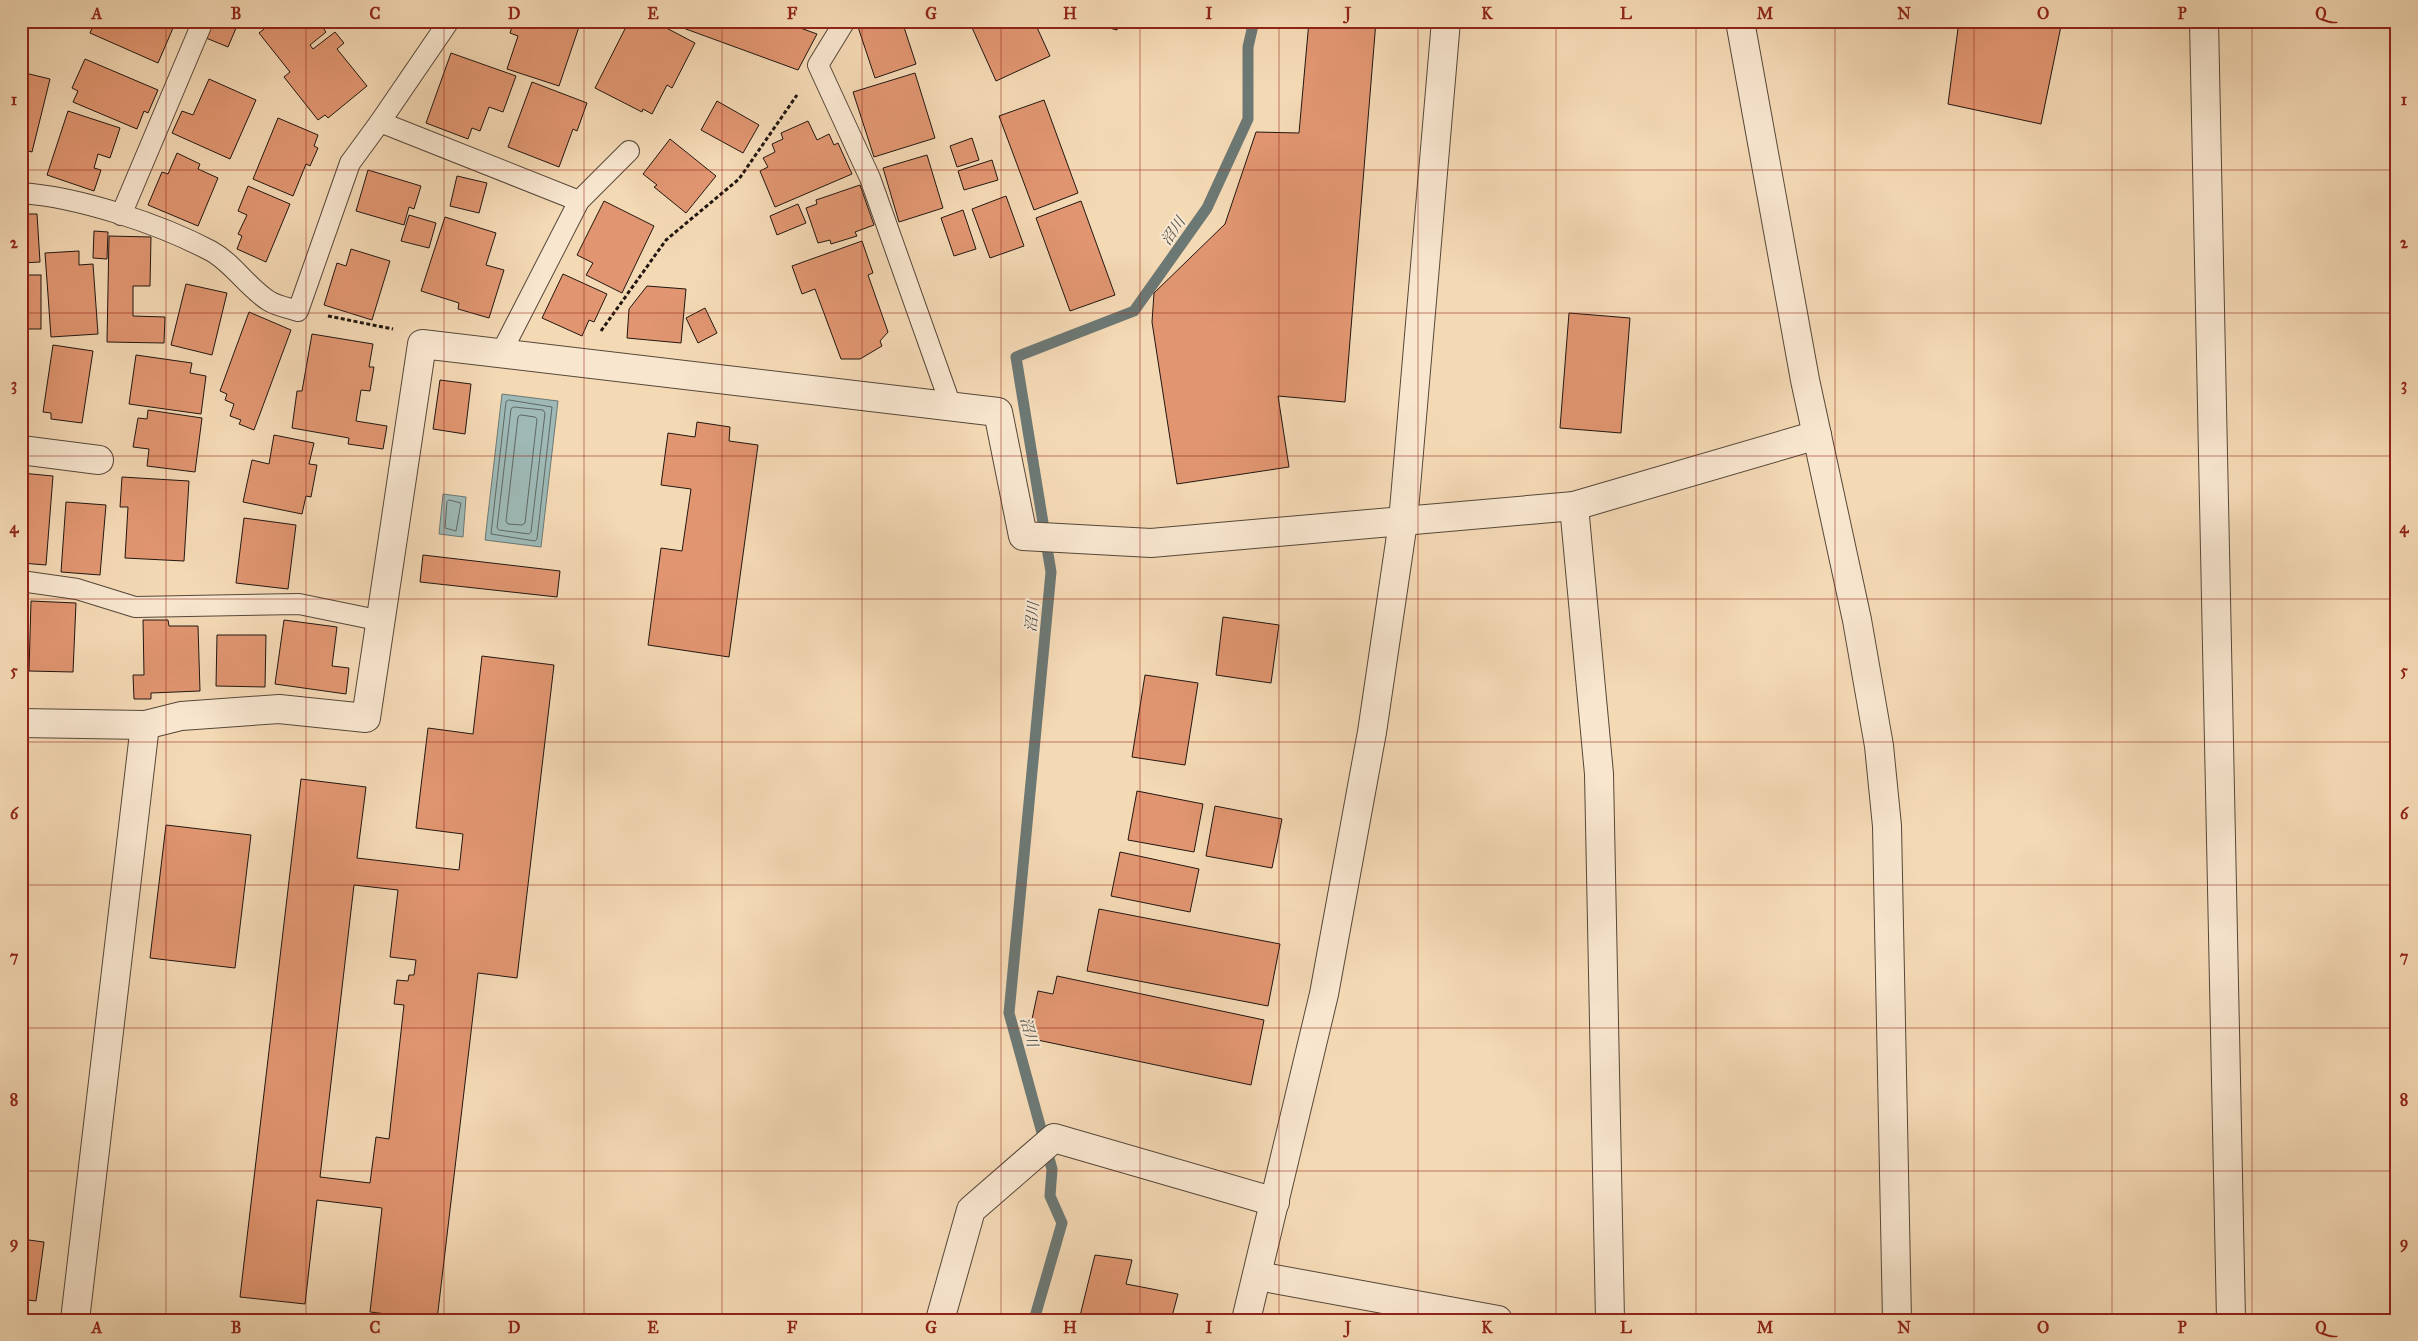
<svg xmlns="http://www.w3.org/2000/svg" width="2418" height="1341" font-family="'IM FELL Great Primer','Noto Serif JP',serif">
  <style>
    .water { fill: #9eb9b6; stroke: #6c7874 }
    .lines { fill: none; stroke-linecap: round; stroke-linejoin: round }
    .shore { stroke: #606863; stroke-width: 1 }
    .stream { stroke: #6c7874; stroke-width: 11 }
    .building { fill: #e19671; stroke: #211610; fill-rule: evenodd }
    .service-casing { stroke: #564739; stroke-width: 22 }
    .minor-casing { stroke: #564739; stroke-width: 30 }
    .tertiary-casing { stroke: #564739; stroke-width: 30 }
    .path { stroke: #211610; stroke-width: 3; stroke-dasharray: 4 2.5; stroke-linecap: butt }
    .service { stroke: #f8e6cf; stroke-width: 20 }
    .minor { stroke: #f8e6cf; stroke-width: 28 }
    .tertiary { stroke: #f8e6cf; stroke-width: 28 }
    .grid { fill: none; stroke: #8f2418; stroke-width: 1; stroke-opacity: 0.55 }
    .labels { text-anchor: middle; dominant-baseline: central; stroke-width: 4; stroke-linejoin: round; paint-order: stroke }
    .water-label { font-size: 15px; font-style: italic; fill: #4d4f4a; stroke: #f8e6cf }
    .neatline { fill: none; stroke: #8f2418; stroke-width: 2 }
    .grid-label { font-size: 16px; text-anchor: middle; font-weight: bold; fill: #8f2418 }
  </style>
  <rect width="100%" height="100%" fill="#f4d9b5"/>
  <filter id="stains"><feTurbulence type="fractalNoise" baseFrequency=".004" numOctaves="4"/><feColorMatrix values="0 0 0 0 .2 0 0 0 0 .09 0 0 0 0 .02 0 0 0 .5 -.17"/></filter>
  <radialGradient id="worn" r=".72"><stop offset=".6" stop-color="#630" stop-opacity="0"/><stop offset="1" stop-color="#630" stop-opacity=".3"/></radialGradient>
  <g class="water">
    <path d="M 502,394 L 558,401 L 541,547 L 485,540 Z"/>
    <path d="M 443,494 L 466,497 L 463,537 L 439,534 Z"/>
  </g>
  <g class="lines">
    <g class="shore">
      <path d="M 509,400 L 552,407 L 537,539 L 535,541 L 491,534 L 506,402 Z"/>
      <path d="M 514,407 L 543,410 L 545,413 L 531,532 L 529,534 L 499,530 L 497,528 L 511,409 Z"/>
      <path d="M 521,415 L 535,417 L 537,419 L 525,523 L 522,525 L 508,524 L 506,521 L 518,417 Z"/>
      <path d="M 449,500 L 461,503 L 456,531 L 445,528 L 447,502 Z"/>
    </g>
    <path class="stream" d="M 1034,1320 L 1062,1223 L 1050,1196 L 1052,1169 L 1009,1013 L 1051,572 L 1016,357 L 1134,311 L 1207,208 L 1248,119 L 1248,47 L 1254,21"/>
  </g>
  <g class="building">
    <path d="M 95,21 L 176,21 L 158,63 L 90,33 Z"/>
    <path d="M 214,21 L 239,21 L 228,47 L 206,38 Z"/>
    <path d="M 274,21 L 318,21 L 326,32 L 310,45 L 313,49 L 335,32 L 344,43 L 337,49 L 367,86 L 328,118 L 325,115 L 318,120 L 284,77 L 290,72 L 259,33 Z"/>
    <path d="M 514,21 L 581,21 L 559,86 L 507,69 L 518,36 L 510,33 Z"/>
    <path d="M 629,21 L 653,21 L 695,43 L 672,88 L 667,85 L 652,114 L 643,109 L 642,112 L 595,88 Z"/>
    <path d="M 664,21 L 781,21 L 817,34 L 798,70 Z"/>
    <path d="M 856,21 L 902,21 L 916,64 L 875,78 Z"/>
    <path d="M 969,21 L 1034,21 L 1050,56 L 996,81 Z"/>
    <path d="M 1082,21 L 1120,21 L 1117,30 Z"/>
    <path d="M 1309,21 L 1376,21 L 1345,402 L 1278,396 L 1289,467 L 1177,484 L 1152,322 L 1154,293 L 1225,224 L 1256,132 L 1299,133 Z"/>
    <path d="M 1959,21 L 2062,21 L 2041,124 L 1948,104 Z"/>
    <path d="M 451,53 L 516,76 L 503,112 L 489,107 L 480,131 L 472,128 L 468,139 L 426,123 Z"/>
    <path d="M 85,59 L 158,90 L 148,113 L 144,111 L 137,129 L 73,102 L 78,91 L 72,88 Z"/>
    <path d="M 21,72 L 50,79 L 32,152 L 21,149 Z"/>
    <path d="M 915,73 L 935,138 L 874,157 L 853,92 Z"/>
    <path d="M 209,79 L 256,100 L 230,159 L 172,133 L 182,111 L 193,115 Z"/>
    <path d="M 532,82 L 587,103 L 577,131 L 573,129 L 559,167 L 508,147 Z"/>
    <path d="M 1044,100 L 1078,193 L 1034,210 L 999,116 Z"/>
    <path d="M 717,101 L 759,125 L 743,153 L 701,130 Z"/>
    <path d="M 68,111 L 120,128 L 110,158 L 98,154 L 94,168 L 101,170 L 94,191 L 47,175 Z"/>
    <path d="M 278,118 L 318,135 L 314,146 L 318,148 L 310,166 L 306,164 L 293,196 L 253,179 Z"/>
    <path d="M 808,121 L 817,140 L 829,134 L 834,145 L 838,143 L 852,174 L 775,207 L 760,171 L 768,167 L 763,158 L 775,152 L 772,144 L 783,139 L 781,133 Z"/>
    <path d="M 972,138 L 979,160 L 957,167 L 950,146 Z"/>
    <path d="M 670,139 L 716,176 L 686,213 L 654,187 L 657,185 L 643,174 Z"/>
    <path d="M 177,153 L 200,164 L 198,169 L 218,178 L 198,226 L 148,205 L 162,172 L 168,174 Z"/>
    <path d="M 927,155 L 943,208 L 899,222 L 883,168 Z"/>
    <path d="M 992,160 L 998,180 L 964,190 L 958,171 Z"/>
    <path d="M 368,170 L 421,186 L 414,209 L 409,207 L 404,225 L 356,211 Z"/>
    <path d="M 457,176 L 487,183 L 479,213 L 450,206 Z"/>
    <path d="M 860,185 L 874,225 L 855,232 L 857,236 L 831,244 L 830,240 L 818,243 L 806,208 L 817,204 L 816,200 Z"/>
    <path d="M 248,186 L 290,204 L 266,262 L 237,249 L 242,236 L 238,234 L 247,215 L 238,211 Z"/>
    <path d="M 1006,196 L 1024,246 L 990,258 L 972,209 Z"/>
    <path d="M 604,201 L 654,226 L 622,293 L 586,275 L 593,263 L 577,255 Z"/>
    <path d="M 1081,201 L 1115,295 L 1070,311 L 1036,218 Z"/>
    <path d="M 798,204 L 806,223 L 777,235 L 770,216 Z"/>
    <path d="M 963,210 L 976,249 L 954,256 L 941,218 Z"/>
    <path d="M 21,214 L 37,214 L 40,262 L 21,263 Z"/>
    <path d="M 409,215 L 436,223 L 429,248 L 401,241 Z"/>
    <path d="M 445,217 L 496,233 L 486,265 L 504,270 L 489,318 L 458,309 L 459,303 L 421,291 Z"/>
    <path d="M 94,231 L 108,232 L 107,259 L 93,258 Z"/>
    <path d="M 109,236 L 151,237 L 150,286 L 133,286 L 133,316 L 165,317 L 164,343 L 107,342 Z"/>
    <path d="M 862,241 L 873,273 L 868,275 L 888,332 L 880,341 L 882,346 L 860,359 L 841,359 L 815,289 L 802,294 L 792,266 Z"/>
    <path d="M 351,249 L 390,261 L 372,320 L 324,305 L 337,263 L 346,266 Z"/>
    <path d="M 79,251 L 79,265 L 93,264 L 98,334 L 51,337 L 45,253 Z"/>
    <path d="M 563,274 L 607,294 L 594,322 L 589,320 L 582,336 L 542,318 Z"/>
    <rect x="21" y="275" width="20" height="54"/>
    <path d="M 186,284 L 227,293 L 212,355 L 171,345 Z"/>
    <path d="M 647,286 L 686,289 L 681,343 L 627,338 L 629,309 Z"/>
    <path d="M 705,308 L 717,333 L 698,343 L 686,318 Z"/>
    <path d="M 249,312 L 291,330 L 254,430 L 239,424 L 241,420 L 230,416 L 234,404 L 225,400 L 227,394 L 220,391 Z"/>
    <path d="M 1569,313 L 1630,318 L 1621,433 L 1560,428 Z"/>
    <path d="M 312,334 L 373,344 L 369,367 L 374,367 L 370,391 L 361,390 L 356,421 L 387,426 L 383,449 L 348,444 L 349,438 L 292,428 L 297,391 L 302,391 Z"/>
    <path d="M 53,345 L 93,351 L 82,423 L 51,419 L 51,413 L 43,412 Z"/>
    <path d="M 136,355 L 192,363 L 190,373 L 206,376 L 201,414 L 129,404 Z"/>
    <path d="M 440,380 L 471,384 L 465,434 L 433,429 Z"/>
    <path d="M 148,410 L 202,418 L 195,472 L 147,466 L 149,449 L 133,447 L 138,418 L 147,419 Z"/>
    <path d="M 697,422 L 730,427 L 729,441 L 758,445 L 729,657 L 648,645 L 661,548 L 682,551 L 691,489 L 661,485 L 668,433 L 695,437 Z"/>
    <path d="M 274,435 L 314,443 L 309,464 L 317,465 L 311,497 L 306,496 L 302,514 L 243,502 L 252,460 L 269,464 Z"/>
    <path d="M 21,473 L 53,476 L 46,565 L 21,563 Z"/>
    <path d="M 122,477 L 189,481 L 184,561 L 125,558 L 128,507 L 120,507 Z"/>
    <path d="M 66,502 L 106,505 L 100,575 L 61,572 Z"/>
    <path d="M 244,518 L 296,525 L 288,589 L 236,583 Z"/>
    <path d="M 423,555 L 560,571 L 557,597 L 420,582 Z"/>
    <path d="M 31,601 L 76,603 L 73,672 L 29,671 Z"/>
    <path d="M 1223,617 L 1279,625 L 1271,683 L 1216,675 Z"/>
    <path d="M 143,620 L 168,620 L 169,626 L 198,626 L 200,691 L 151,693 L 151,699 L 134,699 L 133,675 L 144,675 Z"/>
    <path d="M 284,620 L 337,627 L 332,666 L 349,668 L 346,694 L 275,684 Z"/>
    <path d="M 217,635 L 266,635 L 265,687 L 216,686 Z"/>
    <path d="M 482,656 L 554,665 L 517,978 L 478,973 L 437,1320 L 370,1312 L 382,1208 L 317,1200 L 305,1304 L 240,1297 L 301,779 L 366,787 L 357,858 L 459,870 L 463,834 L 416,828 L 428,728 L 473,734 ZM 354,885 L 398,890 L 390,957 L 416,960 L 414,975 L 409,975 L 408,981 L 397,980 L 394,1004 L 404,1005 L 389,1139 L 376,1137 L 370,1183 L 320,1177 Z"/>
    <path d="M 1145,675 L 1198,683 L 1185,765 L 1132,757 Z"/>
    <path d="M 1137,791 L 1203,804 L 1194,852 L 1128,840 Z"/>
    <path d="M 1215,806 L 1282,819 L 1272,868 L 1206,856 Z"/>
    <path d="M 166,825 L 251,835 L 235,968 L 150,958 Z"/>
    <path d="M 1120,852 L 1199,869 L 1190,912 L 1111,896 Z"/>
    <path d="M 1099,909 L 1280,944 L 1268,1006 L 1087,971 Z"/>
    <path d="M 1057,976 L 1264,1020 L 1251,1085 L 1028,1038 L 1038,991 L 1053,994 Z"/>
    <path d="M 21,1239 L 44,1242 L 36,1301 L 21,1299 Z"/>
    <path d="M 1095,1255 L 1132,1260 L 1126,1284 L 1178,1294 L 1171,1320 L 1079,1320 Z"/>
  </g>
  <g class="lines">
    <defs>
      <g id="service">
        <path d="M 845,21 L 818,65 L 870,178 L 951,406"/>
        <path d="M 380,122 L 579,201"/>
        <path d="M 21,193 C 79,197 160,224 211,251 C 233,263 248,288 269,301 C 277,306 289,308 298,311 L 350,163 L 380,122 L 449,21"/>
        <path d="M 121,215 L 203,21"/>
        <path d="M 501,353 L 579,201 L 629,151"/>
        <path d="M 21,581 L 77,589 L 135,607 L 299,604 L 382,621"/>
      </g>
      <g id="minor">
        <path d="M 2204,21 L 2231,1320"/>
        <path d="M 21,450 L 99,460"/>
        <path d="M 1574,506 L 1599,774 L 1610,1320"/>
        <path d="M 21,723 L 145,725"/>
        <path d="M 75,1320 L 145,725 L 181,716 L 279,709 L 366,718 L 422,344 L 998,412 L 1023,536 L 1151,543 L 1574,506 L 1817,435"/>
        <path d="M 940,1320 L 971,1210 L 1054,1138 L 1275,1202"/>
      </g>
      <g id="tertiary">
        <path d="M 1740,21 L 1805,380 L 1857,620 L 1879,746 L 1887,826 L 1897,1320"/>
        <path d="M 1258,1276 L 1498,1320"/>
        <path d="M 1246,1320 L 1324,994 L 1372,732 L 1403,522 L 1446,21"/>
      </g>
    </defs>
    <use href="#service" class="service-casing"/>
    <use href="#minor" class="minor-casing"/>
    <use href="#tertiary" class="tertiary-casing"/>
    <g class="path">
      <path d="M 328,316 L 393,329"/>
      <path d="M 601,331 L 666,240 L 739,179 L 797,95"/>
    </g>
    <use href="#service" class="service"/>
    <use href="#minor" class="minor"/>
    <use href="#tertiary" class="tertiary"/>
  </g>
  <path class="grid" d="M 166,21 L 166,1320M 306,21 L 306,1320M 444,21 L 444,1320M 584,21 L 584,1320M 722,21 L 722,1320M 862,21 L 862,1320M 1001,21 L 1001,1320M 1140,21 L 1140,1320M 1279,21 L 1279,1320M 1418,21 L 1418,1320M 1556,21 L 1556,1320M 1696,21 L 1696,1320M 1835,21 L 1835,1320M 1974,21 L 1974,1320M 2112,21 L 2112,1320M 2252,21 L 2252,1320M 21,170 L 2397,170M 21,313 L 2397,313M 21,456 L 2397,456M 21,599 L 2397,599M 21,742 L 2397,742M 21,885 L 2397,885M 21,1028 L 2397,1028M 21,1171 L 2397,1171"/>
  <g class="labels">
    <g class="water-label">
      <text transform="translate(1173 231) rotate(-55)">沼川</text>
      <text transform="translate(1032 617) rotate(-84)">沼川</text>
      <text transform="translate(1029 1032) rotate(75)">沼川</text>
    </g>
  </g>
  <rect width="2418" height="1341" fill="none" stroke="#f4d9b5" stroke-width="55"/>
  <rect x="28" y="28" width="2362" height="1286" class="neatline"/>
  <g class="grid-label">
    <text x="97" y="19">A</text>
    <text x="236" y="19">B</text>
    <text x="375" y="19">C</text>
    <text x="514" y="19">D</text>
    <text x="653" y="19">E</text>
    <text x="792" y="19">F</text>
    <text x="931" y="19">G</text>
    <text x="1070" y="19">H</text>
    <text x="1209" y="19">I</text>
    <text x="1348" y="19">J</text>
    <text x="1487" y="19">K</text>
    <text x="1626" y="19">L</text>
    <text x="1765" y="19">M</text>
    <text x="1904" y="19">N</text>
    <text x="2043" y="19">O</text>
    <text x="2182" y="19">P</text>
    <text x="2321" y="19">Q</text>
    <text x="14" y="105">1</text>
    <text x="2404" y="105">1</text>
    <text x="14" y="248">2</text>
    <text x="2404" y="248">2</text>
    <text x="14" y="390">3</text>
    <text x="2404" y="390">3</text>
    <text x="14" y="533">4</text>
    <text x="2404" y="533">4</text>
    <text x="14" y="676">5</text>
    <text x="2404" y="676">5</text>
    <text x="14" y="819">6</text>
    <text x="2404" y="819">6</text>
    <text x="14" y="962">7</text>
    <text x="2404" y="962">7</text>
    <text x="14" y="1105">8</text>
    <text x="2404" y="1105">8</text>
    <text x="14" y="1248">9</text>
    <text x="2404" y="1248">9</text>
    <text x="97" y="1333">A</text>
    <text x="236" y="1333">B</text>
    <text x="375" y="1333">C</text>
    <text x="514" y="1333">D</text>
    <text x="653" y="1333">E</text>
    <text x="792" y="1333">F</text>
    <text x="931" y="1333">G</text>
    <text x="1070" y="1333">H</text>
    <text x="1209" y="1333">I</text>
    <text x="1348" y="1333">J</text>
    <text x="1487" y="1333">K</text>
    <text x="1626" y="1333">L</text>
    <text x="1765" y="1333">M</text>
    <text x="1904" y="1333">N</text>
    <text x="2043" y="1333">O</text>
    <text x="2182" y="1333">P</text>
    <text x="2321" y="1333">Q</text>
  </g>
  <rect width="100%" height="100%" filter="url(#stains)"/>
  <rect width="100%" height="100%" fill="url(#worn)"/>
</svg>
